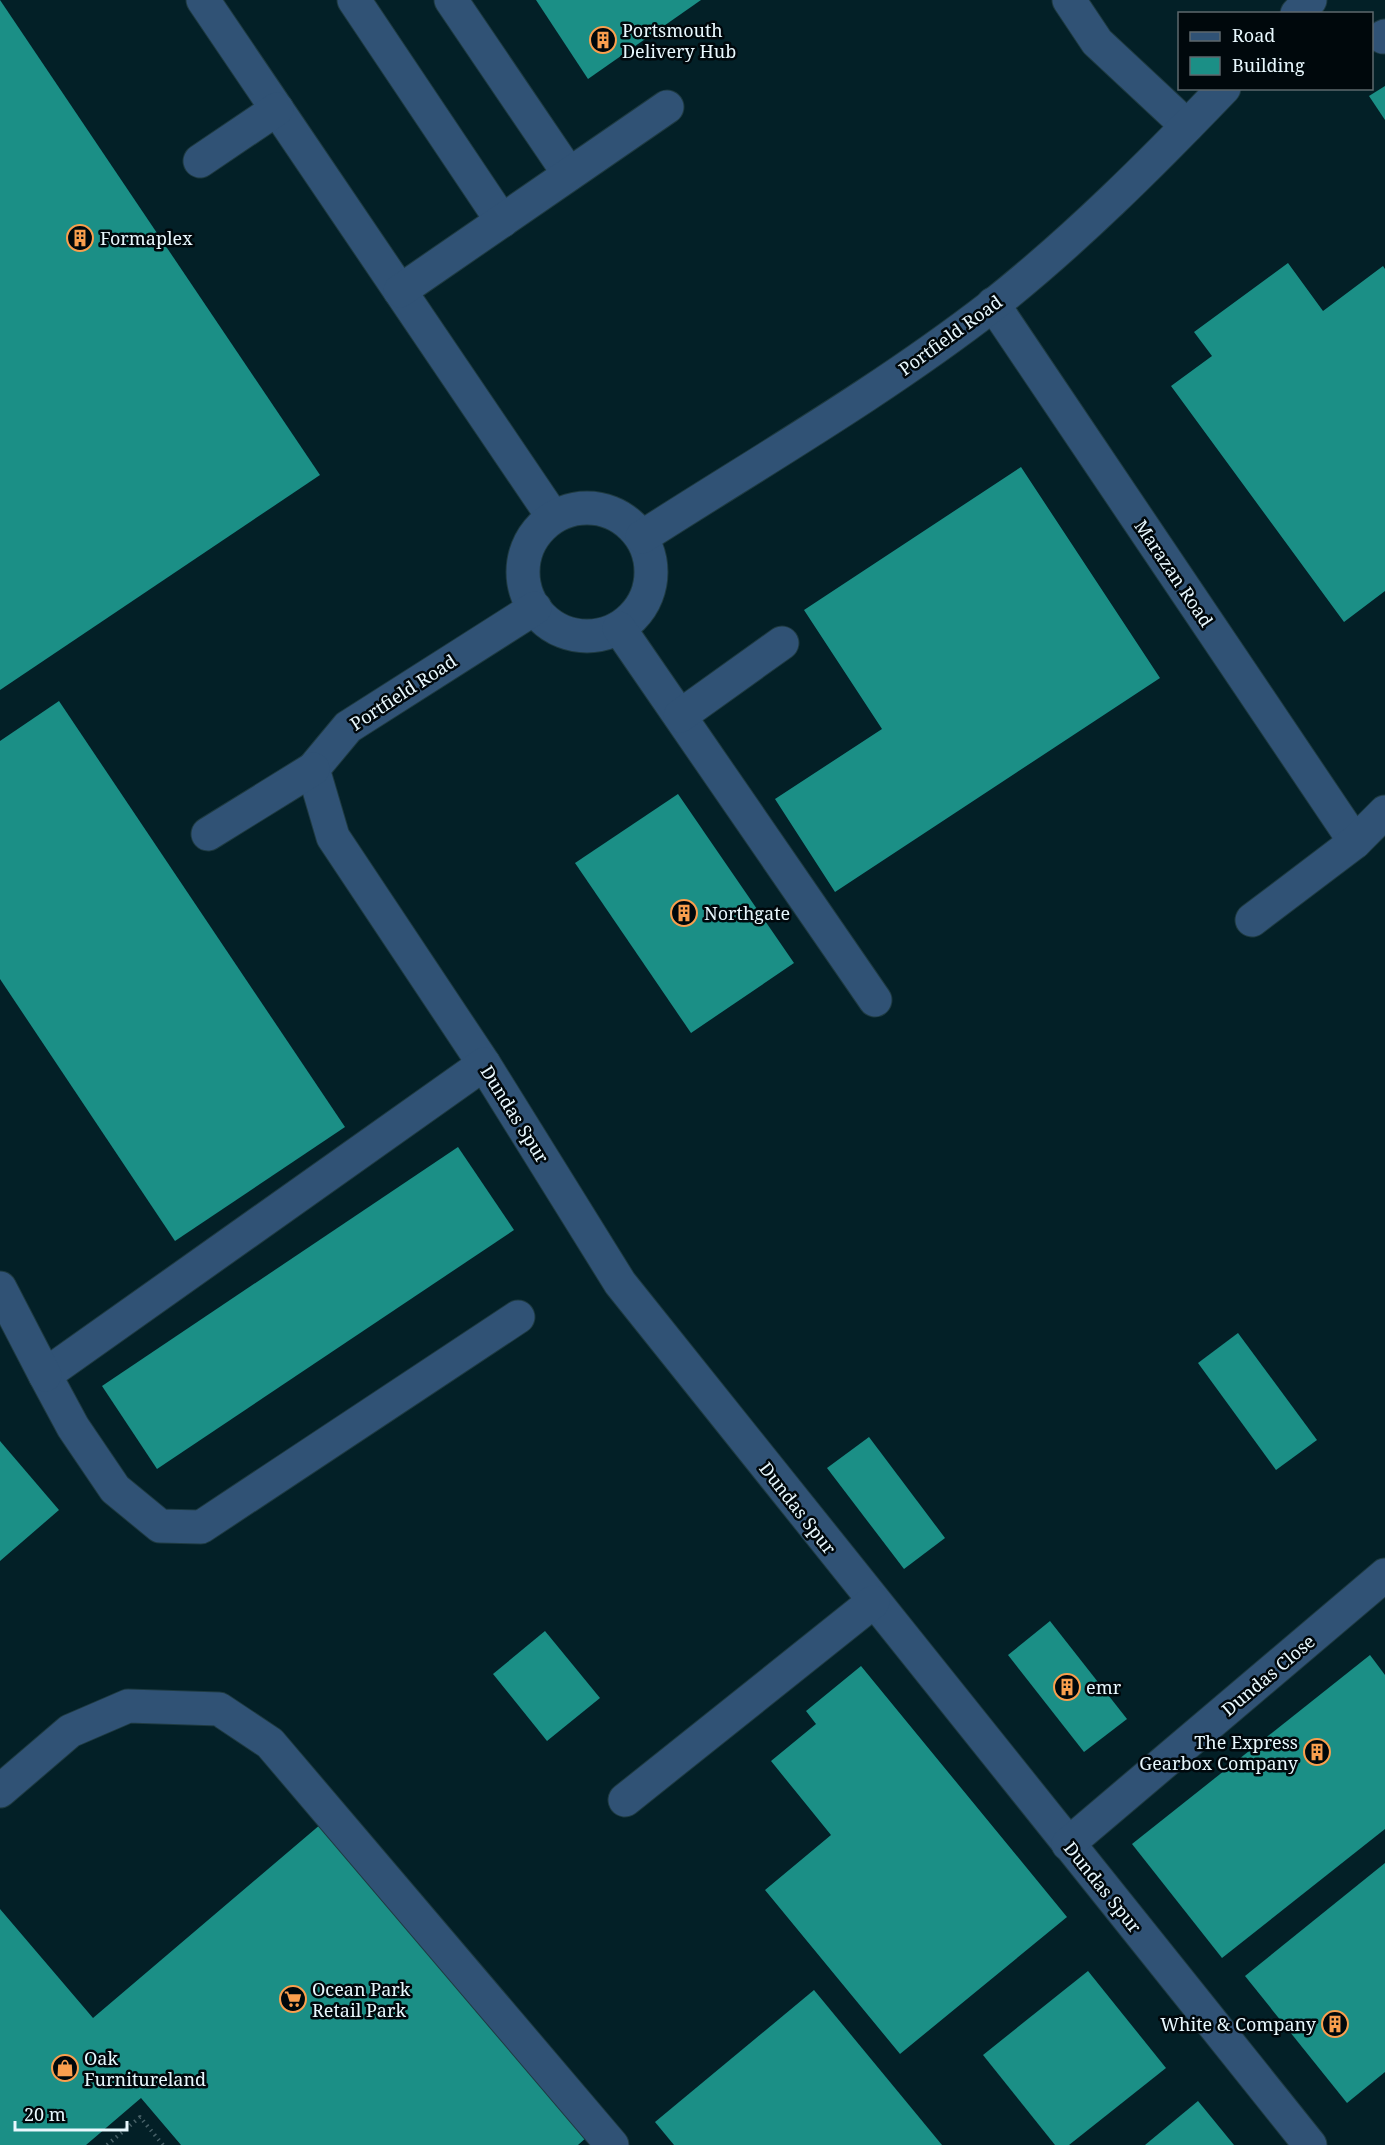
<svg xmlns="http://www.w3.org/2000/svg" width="1385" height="2145" font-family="'Noto Serif',serif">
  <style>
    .building { fill: #1b8f86 }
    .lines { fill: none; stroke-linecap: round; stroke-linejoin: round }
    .minor-casing { stroke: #1e3a41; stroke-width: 35 }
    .path { stroke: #486168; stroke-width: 4; stroke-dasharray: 1.5 4.5; stroke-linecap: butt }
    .minor { stroke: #305275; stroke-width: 33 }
    .labels { text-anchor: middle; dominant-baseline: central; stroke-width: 5; stroke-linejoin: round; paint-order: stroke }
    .poi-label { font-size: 18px; fill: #e8f8fe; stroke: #00080c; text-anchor: start }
    .street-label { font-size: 18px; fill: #e8f8fe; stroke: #00080c }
  </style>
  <rect width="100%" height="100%" fill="#032027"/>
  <g class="building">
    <path d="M 0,0 L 320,475 L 0,690 Z"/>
    <path d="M 536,0 L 701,0 L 588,79 Z"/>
    <path d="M 1385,86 L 1385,120 L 1369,96 Z"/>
    <path d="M 1288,263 L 1323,311 L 1383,266 L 1385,269 L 1385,591 L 1344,622 L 1171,386 L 1212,356 L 1194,332 Z"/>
    <path d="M 1021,467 L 1160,678 L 835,892 L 775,799 L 882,729 L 804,610 Z"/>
    <path d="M 59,701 L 345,1127 L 175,1241 L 0,979 L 0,741 Z"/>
    <path d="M 678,794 L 794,963 L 691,1033 L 575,863 Z"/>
    <path d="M 458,1147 L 514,1230 L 157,1469 L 102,1386 Z"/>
    <path d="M 1238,1333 L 1317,1440 L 1276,1470 L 1198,1363 Z"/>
    <path d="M 869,1437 L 945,1538 L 904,1569 L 827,1468 Z"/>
    <path d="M 0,1441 L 59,1510 L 0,1561 Z"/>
    <path d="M 1050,1621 L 1127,1719 L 1084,1752 L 1008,1655 Z"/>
    <path d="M 545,1631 L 600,1698 L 547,1741 L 493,1674 Z"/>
    <path d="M 1370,1655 L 1385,1675 L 1385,1829 L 1222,1958 L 1132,1844 Z"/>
    <path d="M 861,1666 L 1067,1917 L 900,2054 L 765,1890 L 831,1835 L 771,1761 L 816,1724 L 806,1711 Z"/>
    <path d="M 321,1824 L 587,2137 L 578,2145 L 181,2145 L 141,2098 L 86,2145 L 0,2145 L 0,1909 L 93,2018 Z"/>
    <path d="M 1385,1863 L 1385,2072 L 1347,2103 L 1245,1976 Z"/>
    <path d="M 1088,1971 L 1166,2068 L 1069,2145 L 1055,2145 L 983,2055 Z"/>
    <path d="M 814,1990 L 942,2145 L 674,2145 L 655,2122 Z"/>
    <path d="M 1198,2101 L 1234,2145 L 1145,2145 Z"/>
  </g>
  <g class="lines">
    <defs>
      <g id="minor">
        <path d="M 203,0 L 553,517"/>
        <path d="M 354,0 L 502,221"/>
        <path d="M 451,0 L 569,174"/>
        <path d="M 1069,0 L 1097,42 L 1187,126"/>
        <path d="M 1297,14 L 1310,0"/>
        <path d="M 1383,37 L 1385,36"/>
        <path d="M 200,161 L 277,109"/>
        <path d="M 400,291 L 667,107"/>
        <path d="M 993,304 L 1355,842"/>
        <circle cx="587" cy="572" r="64"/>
        <path d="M 642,537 C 759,462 882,391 993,305 C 1075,240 1151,164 1224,88"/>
        <path d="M 535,608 L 348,727 L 313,769 L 333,837 L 484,1064 L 620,1283 L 1310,2145"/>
        <path d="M 619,628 L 875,1000"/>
        <path d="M 680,716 L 782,643"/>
        <path d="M 208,834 L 313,769"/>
        <path d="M 1252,920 L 1355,842 L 1385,812"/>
        <path d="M 484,1064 L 45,1375 L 73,1427 L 115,1489 L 160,1526 L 201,1527 L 518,1317"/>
        <path d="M 0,1288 L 45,1375"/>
        <path d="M 0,1791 L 70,1731 L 128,1706 L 219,1709 L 270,1743 L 612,2145"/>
        <path d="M 625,1800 L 873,1602"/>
        <path d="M 1068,1844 L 1385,1575"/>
      </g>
    </defs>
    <use href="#minor" class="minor-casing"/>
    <path class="path" d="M 107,2145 L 140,2117 L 163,2145"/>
    <use href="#minor" class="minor"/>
  </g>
  <defs>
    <symbol id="building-ring" viewBox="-11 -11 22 22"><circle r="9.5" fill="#00080c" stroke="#fa9f4e" stroke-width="1.5"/><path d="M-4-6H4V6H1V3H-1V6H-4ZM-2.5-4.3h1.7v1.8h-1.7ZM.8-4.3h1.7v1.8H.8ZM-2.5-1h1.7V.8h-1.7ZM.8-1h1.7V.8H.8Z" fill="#fa9f4e"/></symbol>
    <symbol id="supermarket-ring" viewBox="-11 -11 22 22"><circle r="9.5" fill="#00080c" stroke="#fa9f4e" stroke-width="1.5"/><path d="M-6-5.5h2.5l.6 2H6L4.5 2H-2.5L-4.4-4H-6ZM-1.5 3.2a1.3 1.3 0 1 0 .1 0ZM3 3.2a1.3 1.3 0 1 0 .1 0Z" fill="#fa9f4e"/></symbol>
    <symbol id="shop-ring" viewBox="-11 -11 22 22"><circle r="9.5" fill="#00080c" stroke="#fa9f4e" stroke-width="1.5"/><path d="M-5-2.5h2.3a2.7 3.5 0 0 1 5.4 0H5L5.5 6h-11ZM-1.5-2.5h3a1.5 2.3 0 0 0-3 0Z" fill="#fa9f4e"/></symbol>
  </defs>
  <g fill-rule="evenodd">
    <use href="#building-ring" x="588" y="25" width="30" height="30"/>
    <use href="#building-ring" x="65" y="223" width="30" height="30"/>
    <use href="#building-ring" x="669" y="898" width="30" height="30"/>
    <use href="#building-ring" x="1052" y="1672" width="30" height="30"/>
    <use href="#building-ring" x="1302" y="1737" width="30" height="30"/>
    <use href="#supermarket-ring" x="278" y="1984" width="30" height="30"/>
    <use href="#building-ring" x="1320" y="2009" width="30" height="30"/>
    <use href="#shop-ring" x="50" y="2053" width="30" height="30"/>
  </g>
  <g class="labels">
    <g class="poi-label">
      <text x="622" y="30">Portsmouth<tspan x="622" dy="21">Delivery Hub</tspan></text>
      <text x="100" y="238">Formaplex</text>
      <text x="704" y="913">Northgate</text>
      <text x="1086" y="1687">emr</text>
      <text x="1298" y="1742" text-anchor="end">The Express<tspan x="1298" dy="21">Gearbox Company</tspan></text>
      <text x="312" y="1989">Ocean Park<tspan x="312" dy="21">Retail Park</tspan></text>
      <text x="1316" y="2024" text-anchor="end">White &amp; Company</text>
      <text x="84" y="2058">Oak<tspan x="84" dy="21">Furnitureland</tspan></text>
    </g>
    <g class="street-label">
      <text transform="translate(950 335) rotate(-36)">Portfield Road</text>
      <text transform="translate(1174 573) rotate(56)">Marazan Road</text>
      <text transform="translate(403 692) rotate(-33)">Portfield Road</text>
      <text transform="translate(515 1114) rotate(58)">Dundas Spur</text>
      <text transform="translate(798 1508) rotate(52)">Dundas Spur</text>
      <text transform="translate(1268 1675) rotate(-40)">Dundas Close</text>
      <text transform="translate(1103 1887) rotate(51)">Dundas Spur</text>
    </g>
  </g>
  <rect x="1178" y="12" width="195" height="78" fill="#00080c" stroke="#5d686d" stroke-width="1.5"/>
  <rect x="1190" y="32" width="30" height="9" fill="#305275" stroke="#5d686d" stroke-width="1.5"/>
  <text x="1232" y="42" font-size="18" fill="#e8f8fe">Road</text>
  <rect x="1190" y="57" width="30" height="18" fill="#1b8f86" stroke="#5d686d" stroke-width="1.5"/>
  <text x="1232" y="72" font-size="18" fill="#e8f8fe">Building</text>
  <path d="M15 2121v9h112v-9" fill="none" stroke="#e8f8fe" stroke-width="3"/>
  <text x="24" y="2121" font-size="18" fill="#e8f8fe" stroke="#00080c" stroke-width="4.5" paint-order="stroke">20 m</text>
</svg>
